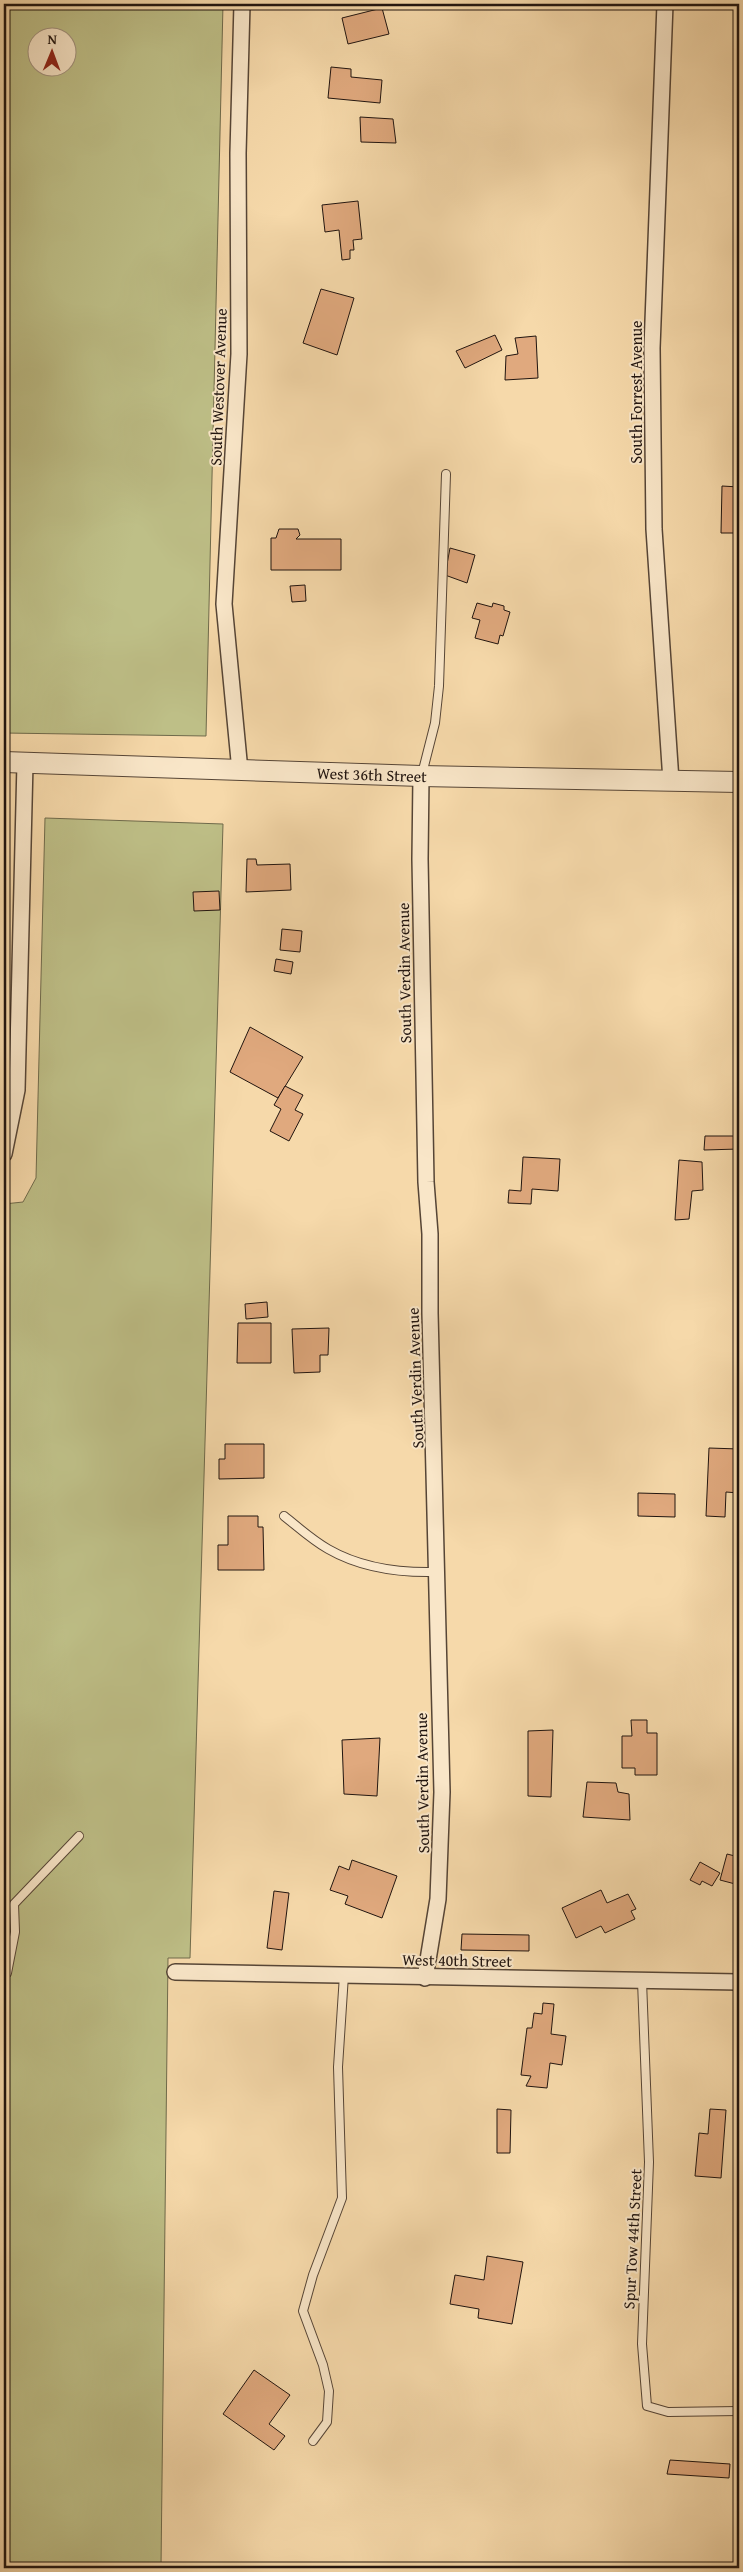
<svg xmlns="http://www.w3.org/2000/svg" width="743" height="2572" font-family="'Gentium Book Plus',serif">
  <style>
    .green { fill: #bebf87; stroke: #6f6a4b; fill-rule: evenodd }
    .building { fill: #e0a97e; stroke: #20140f }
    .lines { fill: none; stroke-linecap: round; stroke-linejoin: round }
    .service-casing { stroke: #564536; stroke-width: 10 }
    .minor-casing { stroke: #564536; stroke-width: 18 }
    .tertiary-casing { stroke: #564536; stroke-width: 22 }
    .service { stroke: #f9e6c8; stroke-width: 8 }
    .minor { stroke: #f9e6c8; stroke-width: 15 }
    .tertiary { stroke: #f9e6c8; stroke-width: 20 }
    .labels { text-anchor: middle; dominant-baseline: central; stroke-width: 4; stroke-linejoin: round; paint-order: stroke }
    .street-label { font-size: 16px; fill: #20140f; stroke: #f9e6c8 }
  </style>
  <rect width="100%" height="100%" fill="#f6d9aa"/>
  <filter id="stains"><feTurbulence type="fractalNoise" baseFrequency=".004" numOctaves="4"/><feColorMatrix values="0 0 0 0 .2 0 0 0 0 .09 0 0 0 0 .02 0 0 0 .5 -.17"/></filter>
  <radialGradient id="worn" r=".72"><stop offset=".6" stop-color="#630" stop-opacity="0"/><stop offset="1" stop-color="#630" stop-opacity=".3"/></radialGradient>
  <g class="green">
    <path d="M 4,4 L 223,4 L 206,736 L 4,733 ZM 38,38 L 68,38 L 68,68 L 38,68 Z"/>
    <path d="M 45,818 L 223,824 L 190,1958 L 168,1958 L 161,2568 L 4,2568 L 4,1204 L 23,1202 L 36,1178 Z"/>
  </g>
  <g class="building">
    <path d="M 382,8 L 389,34 L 348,44 L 342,18 Z"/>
    <path d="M 331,67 L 351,69 L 351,77 L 382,80 L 380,103 L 328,98 Z"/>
    <path d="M 360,117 L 393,119 L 396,143 L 361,142 Z"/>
    <path d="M 358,201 L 362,239 L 353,240 L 354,250 L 350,250 L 350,259 L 342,260 L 339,230 L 325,232 L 322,205 Z"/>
    <path d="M 321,289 L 354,298 L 337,355 L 303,343 Z"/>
    <path d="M 495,335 L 502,350 L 465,368 L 456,351 Z"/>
    <path d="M 536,336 L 538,378 L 505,380 L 506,356 L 518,354 L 515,338 Z"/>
    <path d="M 722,486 L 739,487 L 739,533 L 721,533 Z"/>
    <path d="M 279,529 L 298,529 L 300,535 L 296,539 L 341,539 L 341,570 L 271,570 L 271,538 L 276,538 Z"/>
    <path d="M 450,548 L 475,555 L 467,583 L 445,575 Z"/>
    <path d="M 305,585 L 306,601 L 292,602 L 290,586 Z"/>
    <path d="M 477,603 L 492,607 L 493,603 L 504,606 L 504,610 L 510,612 L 503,636 L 500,635 L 498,644 L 475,638 L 480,620 L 472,618 Z"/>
    <path d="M 247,859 L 256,859 L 257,865 L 290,864 L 291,890 L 246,892 Z"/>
    <path d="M 219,891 L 220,910 L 194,911 L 193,892 Z"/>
    <path d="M 282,929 L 302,931 L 300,952 L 280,950 Z"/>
    <path d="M 276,959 L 293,962 L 291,974 L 274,971 Z"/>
    <path d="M 250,1027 L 303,1057 L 278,1098 L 230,1072 Z"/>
    <path d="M 285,1086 L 303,1095 L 295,1110 L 303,1114 L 289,1141 L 270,1131 L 281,1109 L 274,1105 Z"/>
    <path d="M 705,1136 L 739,1136 L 739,1149 L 704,1150 Z"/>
    <path d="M 523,1157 L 560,1159 L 558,1191 L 532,1189 L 531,1204 L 508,1203 L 509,1190 L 521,1191 Z"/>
    <path d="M 679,1160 L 702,1162 L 703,1190 L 692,1191 L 689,1219 L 675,1220 Z"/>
    <path d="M 267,1302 L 268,1317 L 246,1319 L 245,1304 Z"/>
    <path d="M 238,1323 L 271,1323 L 271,1363 L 237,1363 Z"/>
    <path d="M 329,1328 L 328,1355 L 320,1355 L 320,1372 L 294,1373 L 292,1329 Z"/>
    <path d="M 225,1444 L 264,1444 L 264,1478 L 219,1479 L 219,1459 L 225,1459 Z"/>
    <path d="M 709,1448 L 739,1449 L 739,1493 L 726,1492 L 725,1517 L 706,1516 Z"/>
    <path d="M 638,1493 L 675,1494 L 675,1517 L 638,1516 Z"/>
    <path d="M 228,1516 L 258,1516 L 258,1527 L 263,1527 L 264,1570 L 218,1570 L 218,1545 L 228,1545 Z"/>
    <path d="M 631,1720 L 647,1720 L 647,1733 L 657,1733 L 657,1775 L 635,1775 L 635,1768 L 622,1768 L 622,1736 L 632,1736 Z"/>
    <path d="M 553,1730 L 551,1797 L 528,1796 L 528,1731 Z"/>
    <path d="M 380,1738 L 377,1796 L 344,1794 L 342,1740 Z"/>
    <path d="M 587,1782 L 616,1783 L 618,1792 L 629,1794 L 630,1820 L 583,1817 Z"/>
    <path d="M 727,1854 L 739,1857 L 739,1885 L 720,1880 Z"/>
    <path d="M 352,1860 L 397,1876 L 382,1918 L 345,1904 L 348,1896 L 330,1890 L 339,1866 L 349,1870 Z"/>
    <path d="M 700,1862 L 720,1873 L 712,1886 L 702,1881 L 700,1885 L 690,1880 Z"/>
    <path d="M 601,1890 L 607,1903 L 628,1894 L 636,1909 L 631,1911 L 635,1919 L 605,1933 L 601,1926 L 576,1938 L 562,1908 Z"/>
    <path d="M 274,1891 L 289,1893 L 282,1950 L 267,1948 Z"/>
    <path d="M 462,1934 L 529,1935 L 529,1951 L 461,1950 Z"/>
    <path d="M 543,2003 L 554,2004 L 551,2034 L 566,2036 L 562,2065 L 550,2063 L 547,2088 L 526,2086 L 531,2076 L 521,2075 L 527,2028 L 532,2028 L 534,2013 L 542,2014 Z"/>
    <path d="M 497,2109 L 511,2110 L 510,2153 L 497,2153 Z"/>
    <path d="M 710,2109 L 726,2110 L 721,2178 L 695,2176 L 699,2133 L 708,2134 Z"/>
    <path d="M 487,2256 L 523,2262 L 512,2324 L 478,2318 L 479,2309 L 450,2304 L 455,2275 L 484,2280 Z"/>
    <path d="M 254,2370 L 290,2395 L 269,2424 L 285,2436 L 274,2450 L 223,2414 Z"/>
    <path d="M 670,2460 L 730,2464 L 729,2478 L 667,2474 Z"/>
  </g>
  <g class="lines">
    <defs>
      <g id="service">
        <path d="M 422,774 L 435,723 L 439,686 L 446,474"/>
        <path d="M 284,1516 C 298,1527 312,1540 328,1549 C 361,1568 398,1573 436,1572"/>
        <path d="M 4,1973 L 7,1973 L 15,1932 L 14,1904 L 79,1836"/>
        <path d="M 642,1981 L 649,2162 L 642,2344 L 647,2406 L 668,2412 L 739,2411"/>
        <path d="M 313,2441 L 327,2422 L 329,2391 L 323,2365 L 303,2311 L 313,2275 L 342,2198 L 338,2067 L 344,1975"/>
      </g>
      <g id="minor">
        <path d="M 665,4 L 652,348 L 654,529 L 671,781"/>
        <path d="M 240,771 L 224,604 L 239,354 L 238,153 L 242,4"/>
        <path d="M 421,776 L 420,859 L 426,1182 L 430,1234 L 430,1313 L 442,1792 L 438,1899 L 425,1978"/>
        <path d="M 4,1154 L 17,1090 L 25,763"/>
        <path d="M 175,1972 L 739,1982"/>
      </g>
      <g id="tertiary">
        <path id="s1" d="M 4,762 L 421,776 L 739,782"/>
      </g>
    </defs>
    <use href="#service" class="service-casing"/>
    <use href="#minor" class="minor-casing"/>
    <use href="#tertiary" class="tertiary-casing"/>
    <use href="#service" class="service"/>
    <use href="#minor" class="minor"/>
    <use href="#tertiary" class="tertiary"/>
  </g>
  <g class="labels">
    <g class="street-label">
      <text transform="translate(218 387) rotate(-88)">South Westover Avenue</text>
      <text transform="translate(636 392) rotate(-90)">South Forrest Avenue</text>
      <text stroke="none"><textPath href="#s1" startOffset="368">West 36th Street</textPath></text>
      <text transform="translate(404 973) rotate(-91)">South Verdin Avenue</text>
      <text transform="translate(415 1378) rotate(-92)">South Verdin Avenue</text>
      <text transform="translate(422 1783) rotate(-91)">South Verdin Avenue</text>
      <text transform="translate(457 1960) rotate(1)">West 40th Street</text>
      <text transform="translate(632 2239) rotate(-87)">Spur Tow 44th Street</text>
    </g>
  </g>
  <rect width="743" height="2572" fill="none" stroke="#f6d9aa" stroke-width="20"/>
  <rect x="5" y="5" width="733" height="2562" fill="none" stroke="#20140f" stroke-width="2.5"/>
  <rect x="10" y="10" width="723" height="2552" fill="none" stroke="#20140f"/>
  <g transform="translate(52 52) rotate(1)"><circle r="24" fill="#f9e6c8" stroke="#a2927e"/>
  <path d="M0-4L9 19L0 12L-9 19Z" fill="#8f2418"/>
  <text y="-8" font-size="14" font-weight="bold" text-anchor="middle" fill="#20140f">N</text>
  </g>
  <rect width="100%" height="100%" filter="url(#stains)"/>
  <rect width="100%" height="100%" fill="url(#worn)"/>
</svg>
